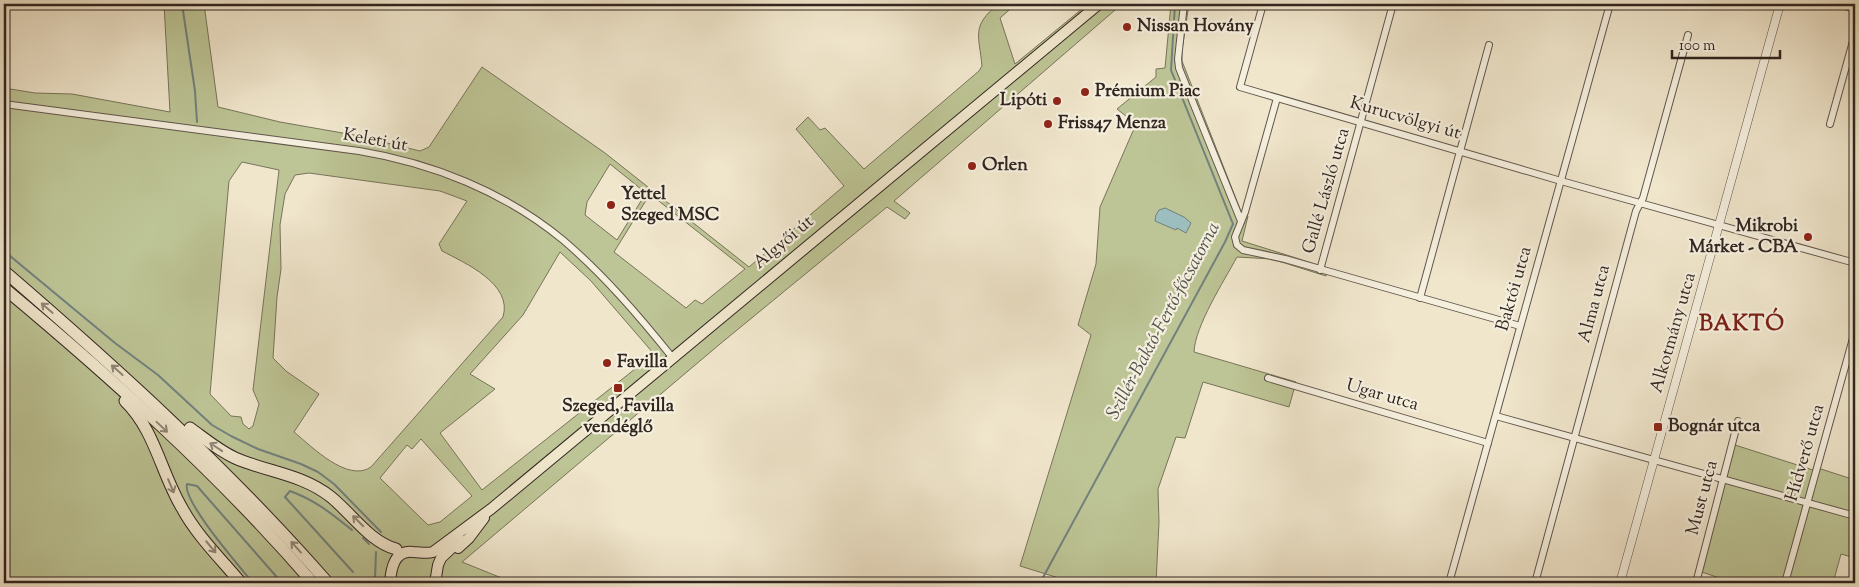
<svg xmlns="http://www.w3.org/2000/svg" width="1859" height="587" font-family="'Sorts Mill Goudy',serif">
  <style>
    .green { fill: #bdc495; stroke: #77745a; fill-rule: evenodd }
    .water { fill: #9dbebf; stroke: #72817f }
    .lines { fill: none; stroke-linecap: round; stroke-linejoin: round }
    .stream { stroke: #72817f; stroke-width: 2 }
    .minor-casing { stroke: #61554b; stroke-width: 8 }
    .tertiary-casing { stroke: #61554b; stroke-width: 9 }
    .primary-casing { stroke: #312520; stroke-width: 12 }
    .motorway-casing { stroke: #312520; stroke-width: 13 }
    .minor { stroke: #f5efde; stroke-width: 6 }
    .tertiary { stroke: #f5efde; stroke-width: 8 }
    .primary { stroke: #f0e6cc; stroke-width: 10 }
    .motorway { stroke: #f0e6cc; stroke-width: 11 }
    .oneway { stroke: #908676 }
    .poi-dot { fill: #8f2418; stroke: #f5efde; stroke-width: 2 }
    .labels { text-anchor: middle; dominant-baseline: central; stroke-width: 4.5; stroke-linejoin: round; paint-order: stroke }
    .poi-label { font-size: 18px; font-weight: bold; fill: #312520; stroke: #f5efde; text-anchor: start }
    .street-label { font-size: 18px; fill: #312520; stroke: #f5efde }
    .water-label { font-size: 19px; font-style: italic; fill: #515350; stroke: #f5efde }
    .district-label { font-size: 22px; font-weight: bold; letter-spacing: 1px; fill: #7a1f14; stroke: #f5efde }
  </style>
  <rect width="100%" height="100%" fill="#f0e6cc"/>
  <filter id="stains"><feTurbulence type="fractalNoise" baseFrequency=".004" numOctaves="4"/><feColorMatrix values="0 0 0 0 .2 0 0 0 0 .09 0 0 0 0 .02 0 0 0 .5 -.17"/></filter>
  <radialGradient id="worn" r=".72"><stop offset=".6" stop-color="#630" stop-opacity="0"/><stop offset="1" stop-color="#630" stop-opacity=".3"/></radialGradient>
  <g class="green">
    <path d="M 164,4 L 204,4 L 218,107 L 280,122 L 354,135 L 420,151 L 429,147 L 482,67 L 605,153 L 749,267 L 844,186 L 796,129 L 808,117 L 820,130 L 825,128 L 864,169 L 979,71 L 982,66 C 979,34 971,27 998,4 L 1016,4 L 1000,18 L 1015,64 L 1088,4 L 1122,4 L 894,201 L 910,213 L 905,219 L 887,207 L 720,344 L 462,562 L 514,583 L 4,583 L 4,88 L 35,93 L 72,94 L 170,112 ZM 242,162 L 279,170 L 253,390 L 259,404 L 253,426 L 249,429 L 243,424 L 241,417 L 231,416 L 210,394 L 229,181 ZM 610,164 L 646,193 L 617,240 L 585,215 L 587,202 ZM 309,173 L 440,191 L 467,201 L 439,244 L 442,251 C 465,263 513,284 503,317 L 371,467 C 348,483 312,447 294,432 L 319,394 L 286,371 L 273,358 L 277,297 L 281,269 L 280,225 L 285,194 L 295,175 ZM 650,194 L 745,269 L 702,304 L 695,300 L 686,308 L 614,252 ZM 560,252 L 591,281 L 654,354 L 482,490 L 440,433 L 495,389 L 470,374 L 523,315 ZM 421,439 L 472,496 L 440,522 L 428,525 L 380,478 L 407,445 L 412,449 Z"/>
    <path d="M 1171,4 L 1189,4 L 1182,50 L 1182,61 L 1242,214 L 1248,216 L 1242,241 L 1328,268 L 1326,276 L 1272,259 L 1237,257 C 1224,281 1195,326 1194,352 L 1296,382 L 1289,407 L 1203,382 L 1185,438 L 1176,437 L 1158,489 L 1159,522 L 1156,583 L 1075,583 L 1020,566 L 1091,335 L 1078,325 L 1096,264 L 1100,207 L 1136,124 L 1117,109 L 1156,77 L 1156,69 L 1165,68 Z"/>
    <path d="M 1732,444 L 1816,471 L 1821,469 L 1855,480 L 1855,499 L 1853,515 L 1855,516 L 1855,558 L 1841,554 L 1833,583 L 1734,583 L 1699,571 Z"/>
  </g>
  <path class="water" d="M 1165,208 L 1184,217 L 1191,223 L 1186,233 L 1177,228 L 1176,230 L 1155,221 L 1156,215 L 1159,210 Z"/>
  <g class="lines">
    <g class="stream">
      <path d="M 182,4 L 195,91 L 197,122"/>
      <path d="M 4,251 L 115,343 L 158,375 L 212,425 L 231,436 L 258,449 L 301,464 L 318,472 L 334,484 L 381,532"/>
      <path d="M 352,530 C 332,514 315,500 290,491 L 285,497 L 353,572"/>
      <path d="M 363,538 L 369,544"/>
      <path d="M 253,583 C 240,567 182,501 187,484 L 197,486 L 282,583"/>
      <path d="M 373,583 L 375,578 L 376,552"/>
      <path d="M 1040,583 L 1225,242 L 1233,224 L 1171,70 L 1175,4"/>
    </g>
    <defs>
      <g id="minor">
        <path d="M 1184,4 L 1178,59 L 1179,68 L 1241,221"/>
        <path d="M 1263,4 L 1240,87 L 1561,181 L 1855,263"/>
        <path d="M 1838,4 L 1855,9"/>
        <path d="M 1277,98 L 1245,212 L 1235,237 L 1237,245 L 1243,250 L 1285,259 L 1520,326"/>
        <path d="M 4,104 L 359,151 C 432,163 505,192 563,240 C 604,275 639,316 672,357"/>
        <path d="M 1830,124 L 1855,34"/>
        <path d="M 1320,270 L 1393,4"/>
        <path d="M 1420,298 L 1489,45"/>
        <path d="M 1268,378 L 1488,443"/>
        <path d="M 1496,416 L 1855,516"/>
        <path d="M 1449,583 L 1610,4"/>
        <path d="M 1535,583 L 1636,211 L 1643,198 L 1688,35"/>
        <path d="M 1696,583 L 1738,421"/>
        <path d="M 1785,583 L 1855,331"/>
      </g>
      <path id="tertiary" d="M 1620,583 L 1780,4"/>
      <g id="primary">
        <path d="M 458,548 L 469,538 L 484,518"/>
        <path d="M 390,583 C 391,569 394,550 413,552 C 420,552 426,554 433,552 L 491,509 L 1099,4"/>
        <path d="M 435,583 L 438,565 L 441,558 L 460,540"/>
      </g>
      <g id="motorway">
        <path d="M 4,271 C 119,370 228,469 328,583"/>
        <path d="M 4,288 C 113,379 220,475 313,583"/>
        <path d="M 125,401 C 155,430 161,473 182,508 C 197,536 221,559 241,583"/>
        <path d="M 190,428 C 204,438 218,450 235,458 C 267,472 302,474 331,497 C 352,514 370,542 396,549"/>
      </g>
    </defs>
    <use href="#minor" class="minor-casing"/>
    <use href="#tertiary" class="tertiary-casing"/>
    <use href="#primary" class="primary-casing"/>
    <use href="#motorway" class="motorway-casing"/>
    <use href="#minor" class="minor"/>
    <use href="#tertiary" class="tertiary"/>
    <use href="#primary" class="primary"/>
    <use href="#motorway" class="motorway"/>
  </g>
  <defs><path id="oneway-shaft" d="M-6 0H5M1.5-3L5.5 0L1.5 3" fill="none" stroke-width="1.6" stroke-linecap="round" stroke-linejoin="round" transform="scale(1.25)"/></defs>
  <g class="oneway">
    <use href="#oneway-shaft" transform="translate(47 308) rotate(-139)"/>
    <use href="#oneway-shaft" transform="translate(117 370) rotate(-138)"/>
    <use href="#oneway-shaft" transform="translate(162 427) rotate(43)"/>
    <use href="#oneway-shaft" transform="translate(216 447) rotate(-146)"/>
    <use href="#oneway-shaft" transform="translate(171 486) rotate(67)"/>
    <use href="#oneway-shaft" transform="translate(358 521) rotate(-135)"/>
    <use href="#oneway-shaft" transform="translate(211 547) rotate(50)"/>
    <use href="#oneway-shaft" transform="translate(296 547) rotate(-132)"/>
  </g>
  <g class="poi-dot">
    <circle cx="1127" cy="27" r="5"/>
    <circle cx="1085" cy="92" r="5"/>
    <circle cx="1057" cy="101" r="5"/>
    <circle cx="1048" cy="124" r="5"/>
    <circle cx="972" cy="166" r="5"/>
    <circle cx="611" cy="205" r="5"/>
    <circle cx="1808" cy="237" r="5"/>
    <circle cx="607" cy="363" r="5"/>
    <rect x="613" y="383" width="10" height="10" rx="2.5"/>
    <rect x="1653" y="422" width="10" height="10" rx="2.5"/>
  </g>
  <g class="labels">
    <g class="poi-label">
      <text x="1137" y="27">Nissan Hovány</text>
      <text x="1095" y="92">Prémium Piac</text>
      <text x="1047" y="101" text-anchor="end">Lipóti</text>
      <text x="1058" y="124">Friss47 Menza</text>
      <text x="982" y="166">Orlen</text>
      <text x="621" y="195">Yettel<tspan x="621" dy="21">Szeged MSC</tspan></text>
      <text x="1798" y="227" text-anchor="end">Mikrobi<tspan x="1798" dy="21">Márket - CBA</tspan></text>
      <text x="617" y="363">Favilla</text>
      <text x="618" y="407" text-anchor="middle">Szeged, Favilla<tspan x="618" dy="21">vendéglő</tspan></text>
      <text x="1668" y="427">Bognár utca</text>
    </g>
    <g class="street-label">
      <text transform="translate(1405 119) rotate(16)">Kurucvölgyi út</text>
      <text transform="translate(375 141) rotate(10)">Keleti út</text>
      <text transform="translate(1327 191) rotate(-74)">Gallé László utca</text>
      <text transform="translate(784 243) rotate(-40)">Algyői út</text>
      <text transform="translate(1515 289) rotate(-74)">Baktói utca</text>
      <text transform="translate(1595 304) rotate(-75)">Alma utca</text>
      <text transform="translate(1674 333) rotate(-74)">Alkotmány utca</text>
      <text transform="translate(1382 396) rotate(16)">Ugar utca</text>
      <text transform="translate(1806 453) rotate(-74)">Hídverő utca</text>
      <text transform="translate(1703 498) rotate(-75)">Must utca</text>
    </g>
    <g class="water-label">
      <text transform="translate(1164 321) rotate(-62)">Szillér-Baktó-Fertő-főcsatorna</text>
    </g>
    <g class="district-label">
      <text x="1742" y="325">BAKTÓ</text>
    </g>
  </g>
  <rect width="1859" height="587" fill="none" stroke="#f0e6cc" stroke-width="20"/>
  <rect x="5" y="5" width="1849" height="577" fill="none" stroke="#312520" stroke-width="2.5"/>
  <rect x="10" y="10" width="1839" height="567" fill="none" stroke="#312520"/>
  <path d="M1672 50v8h108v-8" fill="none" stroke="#312520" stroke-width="2.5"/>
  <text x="1679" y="50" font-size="15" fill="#312520" stroke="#f5efde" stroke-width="4" paint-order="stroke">100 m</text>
  <rect width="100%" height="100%" filter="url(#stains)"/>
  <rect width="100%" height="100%" fill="url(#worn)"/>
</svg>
